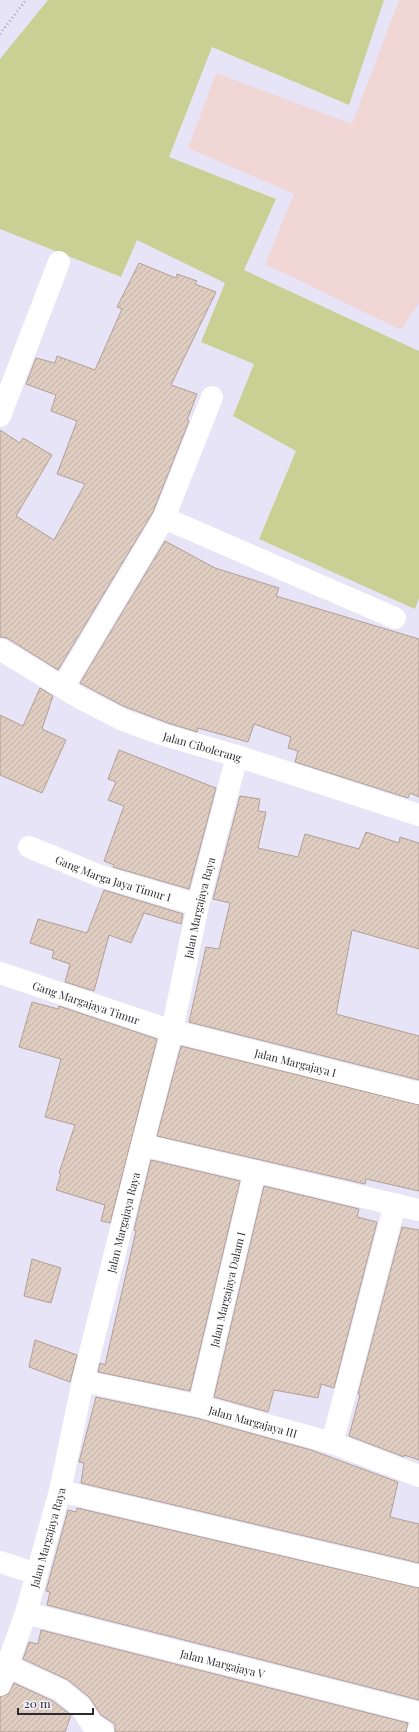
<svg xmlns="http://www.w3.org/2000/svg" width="419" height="1732" font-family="'Playfair Display',serif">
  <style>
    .industrial { fill: #f1d6d6 }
    .grass { fill: #cad094 }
    .building { fill: url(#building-hatch); stroke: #b19f94 }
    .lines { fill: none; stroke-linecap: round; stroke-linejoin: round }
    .path { stroke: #a5a2b1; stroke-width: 2.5; stroke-dasharray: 1 3; stroke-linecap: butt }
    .minor { stroke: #fff; stroke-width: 22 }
    .labels { text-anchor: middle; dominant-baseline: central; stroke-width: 3.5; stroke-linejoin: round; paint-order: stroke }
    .street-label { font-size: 11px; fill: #2b2a31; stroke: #f4f2fe }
  </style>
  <defs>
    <pattern id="building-hatch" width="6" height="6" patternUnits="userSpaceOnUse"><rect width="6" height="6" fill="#e0cdc1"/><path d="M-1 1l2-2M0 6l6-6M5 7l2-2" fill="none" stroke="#c0b0a6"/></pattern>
  </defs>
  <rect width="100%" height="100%" fill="#e8e4f8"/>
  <path class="industrial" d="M 399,0 L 419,0 L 419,303 L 401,330 L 265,264 L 294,194 L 188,148 L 216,73 L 352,124 Z"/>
  <path class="grass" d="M 48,0 L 384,0 L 349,105 L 212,47 L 169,157 L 276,199 L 244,270 L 419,351 L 419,598 L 415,609 L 259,539 L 296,451 L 233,416 L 254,364 L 201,342 L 225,283 L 137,240 L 121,277 L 0,229 L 0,59 Z"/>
  <g class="building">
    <path d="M 139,263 L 176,278 L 177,274 L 197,281 L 195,284 L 216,292 L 171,385 L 197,394 L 187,420 L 189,421 L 153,512 L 58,670 L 7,638 L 0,637 L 0,430 L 20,443 L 23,438 L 52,455 L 16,516 L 54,540 L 85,484 L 57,474 L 77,421 L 51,411 L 56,395 L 26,384 L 36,358 L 55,363 L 57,356 L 95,370 L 122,309 L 117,307 Z"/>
    <path d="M 165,541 L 215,568 L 279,588 L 276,596 L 419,639 L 419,797 L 410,793 L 408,798 L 295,762 L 298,751 L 288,748 L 291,737 L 254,724 L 248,742 L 198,728 L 197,732 L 168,723 L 123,706 L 80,683 Z"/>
    <path d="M 40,688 L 53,696 L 42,729 L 66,740 L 42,793 L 0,775 L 0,715 L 23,726 Z"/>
    <path d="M 119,750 L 216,788 L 189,889 L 113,867 L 114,865 L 104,861 L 124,806 L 108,800 L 116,782 L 108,779 Z"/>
    <path d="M 240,796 L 260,799 L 258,811 L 266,812 L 258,848 L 298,857 L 305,834 L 359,849 L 366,832 L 399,843 L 400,837 L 419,843 L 419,949 L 352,930 L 336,1014 L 419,1036 L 419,1080 L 189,1022 L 206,947 L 219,949 L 230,903 L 213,899 Z"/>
    <path d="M 104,890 L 183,914 L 181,924 L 144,913 L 131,943 L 109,935 L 94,991 L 65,982 L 70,964 L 52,958 L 54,951 L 30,943 L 38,919 L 87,933 Z"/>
    <path d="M 32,1002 L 58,1009 L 59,1006 L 157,1039 L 110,1223 L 101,1221 L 105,1205 L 56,1190 L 61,1174 L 59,1173 L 75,1125 L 45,1117 L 61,1059 L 19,1047 Z"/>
    <path d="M 181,1046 L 419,1105 L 419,1191 L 366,1179 L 365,1184 L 157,1136 Z"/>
    <path d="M 151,1160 L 240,1181 L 190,1391 L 98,1372 L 100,1363 L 105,1365 L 136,1231 L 134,1230 Z"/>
    <path d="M 264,1186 L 359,1209 L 357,1217 L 377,1222 L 334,1388 L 321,1384 L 318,1398 L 274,1390 L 268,1412 L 214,1397 Z"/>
    <path d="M 402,1227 L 419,1230 L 419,1460 L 404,1455 L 404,1457 L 349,1436 L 360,1395 L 358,1394 Z"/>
    <path d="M 32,1259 L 61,1268 L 51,1303 L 24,1296 Z"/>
    <path d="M 35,1340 L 77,1355 L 70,1382 L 29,1367 Z"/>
    <path d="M 96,1397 L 196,1418 L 311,1450 L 398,1482 L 390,1517 L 419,1524 L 419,1563 L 81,1483 L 84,1463 L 79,1462 Z"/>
    <path d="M 77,1508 L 419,1588 L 419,1700 L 47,1605 L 50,1592 L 46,1591 L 68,1510 L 76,1512 Z"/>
    <path d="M 41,1630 L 408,1723 L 406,1732 L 115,1732 L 115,1724 L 101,1715 L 89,1697 L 68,1680 L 23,1659 L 29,1642 L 38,1644 Z"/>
    <path d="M 14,1683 L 53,1701 L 71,1715 L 65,1732 L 0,1732 L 0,1697 L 8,1694 Z"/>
  </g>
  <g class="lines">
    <path class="path" d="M 0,34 L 26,0"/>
    <g class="minor">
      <path d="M 0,416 L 59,262"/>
      <path d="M 164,518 L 212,397"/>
      <path id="s1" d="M 0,649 L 80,698 L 123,720 L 164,735 L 237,756 L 419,815"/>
      <path d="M 63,687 L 164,518 L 395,618"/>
      <path id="s2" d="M 29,847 L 100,876 L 198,905"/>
      <path id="s3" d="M 0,973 L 172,1031 L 419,1093"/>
      <path d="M 142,1145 L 419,1210"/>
      <path id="s4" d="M 83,1381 L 199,1406 L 332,1443 L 419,1476"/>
      <path id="s5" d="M 199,1406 L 255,1171"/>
      <path d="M 332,1443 L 395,1204"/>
      <path d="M 60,1491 L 419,1576"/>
      <path d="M 0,1562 L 37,1574"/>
      <path id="s6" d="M 26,1613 L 419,1713"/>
      <path d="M 7,1666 L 60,1690 L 81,1707 L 92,1724 L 103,1732"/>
      <path id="s7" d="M 0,1685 L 26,1613 L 60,1491 L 83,1381 L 142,1145 L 172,1031 L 198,905 L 237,756"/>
      <path d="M 418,1732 L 419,1729"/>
    </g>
  </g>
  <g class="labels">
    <g class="street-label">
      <text stroke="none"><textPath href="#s1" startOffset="226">Jalan Cibolerang</textPath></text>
      <text stroke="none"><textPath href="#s2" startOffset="90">Gang Marga Jaya Timur I</textPath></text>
      <text stroke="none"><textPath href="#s7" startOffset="803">Jalan Margajaya Raya</textPath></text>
      <text stroke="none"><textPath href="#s3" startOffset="91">Gang Margajaya Timur</textPath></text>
      <text stroke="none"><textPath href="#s3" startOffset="309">Jalan Margajaya I</textPath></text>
      <text stroke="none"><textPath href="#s7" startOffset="479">Jalan Margajaya Raya</textPath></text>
      <text stroke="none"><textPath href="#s5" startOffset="120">Jalan Margajaya Dalam I</textPath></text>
      <text stroke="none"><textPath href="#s4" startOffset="175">Jalan Margajaya III</textPath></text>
      <text stroke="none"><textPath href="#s7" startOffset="155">Jalan Margajaya Raya</textPath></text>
      <text stroke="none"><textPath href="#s6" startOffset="203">Jalan Margajaya V</textPath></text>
    </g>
  </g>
  <path d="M18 1708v6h75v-6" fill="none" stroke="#2b2a31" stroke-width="2"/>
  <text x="24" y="1708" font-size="12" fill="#2b2a31" stroke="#f4f2fe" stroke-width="3" paint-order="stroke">20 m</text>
</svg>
